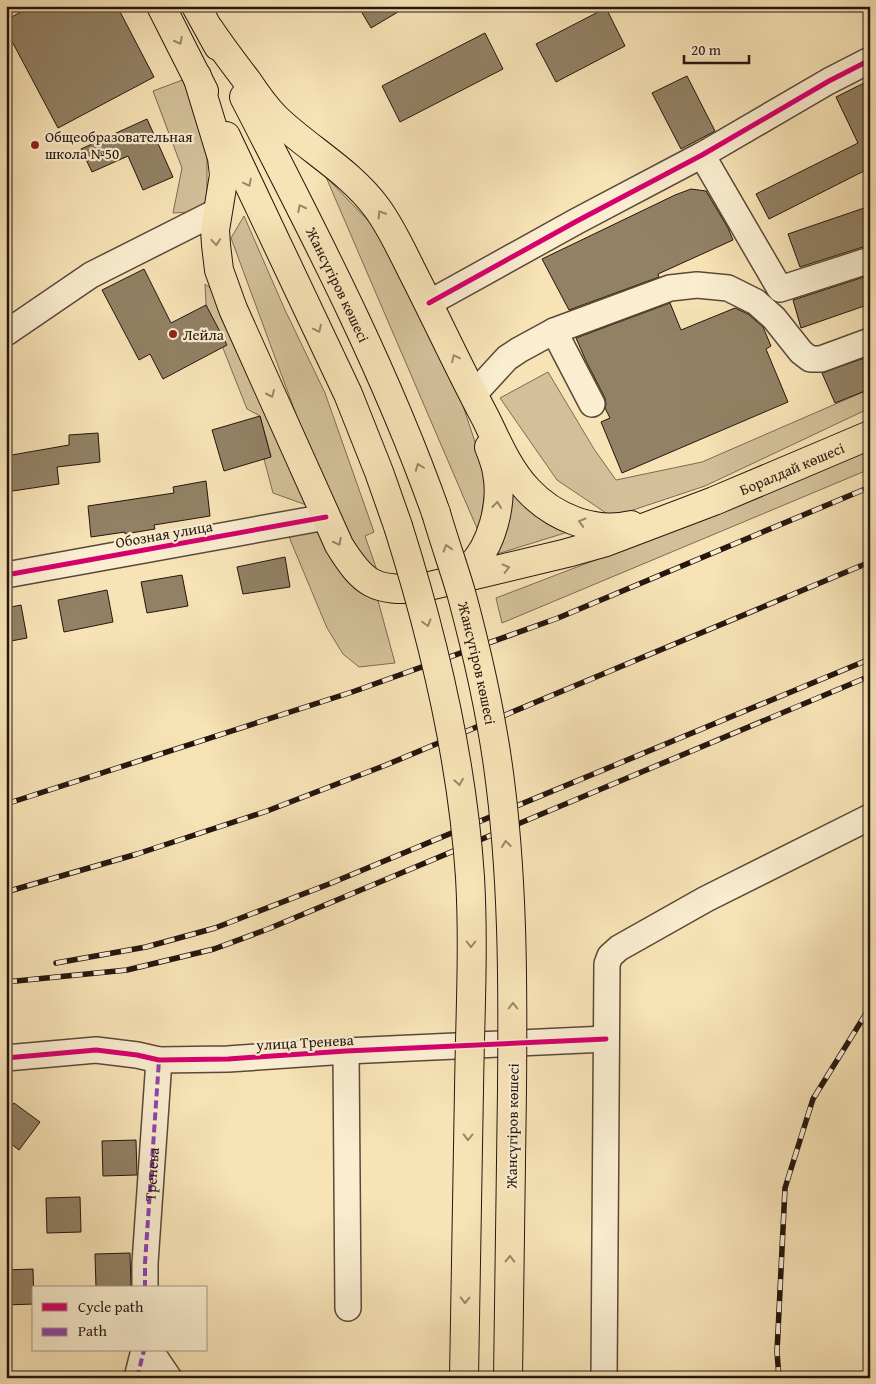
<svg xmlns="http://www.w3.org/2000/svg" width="876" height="1384" font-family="'Gentium Book Plus',serif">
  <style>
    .green { fill: #d3c099; stroke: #7c6b54 }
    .building { fill: #928165; stroke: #24160e }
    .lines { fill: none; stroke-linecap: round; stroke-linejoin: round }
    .minor-casing { stroke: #594938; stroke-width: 28 }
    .major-casing { stroke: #24160e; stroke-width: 30 }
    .minor { stroke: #faedd0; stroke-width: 25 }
    .major { stroke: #f7e3b6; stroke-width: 28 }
    .rail-casing { stroke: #24160e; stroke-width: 5.5 }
    .rail { stroke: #faedd0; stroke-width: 4; stroke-dasharray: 11; stroke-linecap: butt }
    .major-bridge-casing { stroke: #24160e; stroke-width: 30; stroke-linecap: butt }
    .major-bridge { stroke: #f7e3b6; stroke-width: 28 }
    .quiet { stroke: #8e44ad; stroke-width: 4; stroke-dasharray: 8 4; stroke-linecap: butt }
    .cycleway-casing { stroke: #faedd0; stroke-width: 8 }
    .cycleway { stroke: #d6006c; stroke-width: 5 }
    .oneway { stroke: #98876a }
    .poi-dot { fill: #8f2418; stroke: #faedd0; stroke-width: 2 }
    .labels { text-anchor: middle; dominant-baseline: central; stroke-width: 4.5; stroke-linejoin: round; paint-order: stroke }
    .poi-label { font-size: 15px; fill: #24160e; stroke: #faedd0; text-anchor: start }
    .street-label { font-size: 15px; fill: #24160e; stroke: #faedd0 }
  </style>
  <rect width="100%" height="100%" fill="#f7e3b6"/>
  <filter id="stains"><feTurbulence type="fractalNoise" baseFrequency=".004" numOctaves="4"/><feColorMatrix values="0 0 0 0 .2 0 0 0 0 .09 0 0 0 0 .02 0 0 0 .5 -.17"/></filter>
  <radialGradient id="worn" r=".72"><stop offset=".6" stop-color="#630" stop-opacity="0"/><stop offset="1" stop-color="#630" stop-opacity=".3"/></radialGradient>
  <g class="green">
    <path d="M 185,79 L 207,147 L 207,211 L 173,213 L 182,168 L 153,91 Z"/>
    <path d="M 326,177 L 384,237 L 449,364 L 487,478 L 479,533 Z"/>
    <path d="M 244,216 L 285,310 L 325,393 L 374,532 L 365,536 L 379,576 L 341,536 L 231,238 Z"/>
    <path d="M 205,284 L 221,296 L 312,507 L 273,493 L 264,459 L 271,456 L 260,416 L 247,409 L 206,305 Z"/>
    <path d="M 548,372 L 594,449 L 616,480 L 702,462 L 870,389 L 870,408 L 705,486 L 612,517 L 557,480 L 500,398 Z"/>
    <path d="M 870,449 L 870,469 L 502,623 L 496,598 L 752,500 Z"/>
    <path d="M 506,487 L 568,532 L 494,555 Z"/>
    <path d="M 321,529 L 346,580 L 377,597 L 395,663 L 359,667 L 343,654 L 327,628 L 287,532 Z"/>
  </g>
  <g class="building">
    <path d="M 32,6 L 117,6 L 154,77 L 58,128 L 6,30 L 6,20 Z"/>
    <path d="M 358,6 L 408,6 L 371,28 Z"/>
    <path d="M 606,8 L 625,46 L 556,82 L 536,44 Z"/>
    <path d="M 485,33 L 503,69 L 400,122 L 382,86 Z"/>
    <path d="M 687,76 L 715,131 L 681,149 L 652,93 Z"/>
    <path d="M 870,80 L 870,168 L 769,219 L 756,194 L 858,143 L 836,97 Z"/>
    <path d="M 147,119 L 173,177 L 143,190 L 128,156 L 92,172 L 81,149 Z"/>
    <path d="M 691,189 L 706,191 L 728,228 L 733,240 L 658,274 L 659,277 L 569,310 L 542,259 L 675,195 Z"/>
    <path d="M 870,206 L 870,246 L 866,246 L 800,267 L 788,234 Z"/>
    <path d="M 144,269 L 171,323 L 206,305 L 227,345 L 163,379 L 150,354 L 139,360 L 102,290 Z"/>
    <path d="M 870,275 L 870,304 L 801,328 L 793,300 Z"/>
    <path d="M 670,303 L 681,330 L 735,308 L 748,314 L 763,327 L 771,346 L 766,349 L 788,402 L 622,473 L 601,422 L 610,418 L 605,408 L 606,404 L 605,398 L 586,361 L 576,338 Z"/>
    <path d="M 870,356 L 870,389 L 835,403 L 822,373 Z"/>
    <path d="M 260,416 L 271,457 L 224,471 L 212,430 Z"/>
    <path d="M 98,433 L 100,462 L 57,467 L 59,484 L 6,492 L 6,456 L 69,445 L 69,435 Z"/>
    <path d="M 206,481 L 210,516 L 154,525 L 155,529 L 125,534 L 125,532 L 91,537 L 88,506 L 174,493 L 173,487 Z"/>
    <path d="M 285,557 L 290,587 L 243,594 L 237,567 Z"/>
    <path d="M 182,575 L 188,606 L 147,613 L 141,582 Z"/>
    <path d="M 107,590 L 113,622 L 64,632 L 58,600 Z"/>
    <path d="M 21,605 L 27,638 L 6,642 L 6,608 Z"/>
    <path d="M 14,1103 L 40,1122 L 19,1150 L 6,1140 L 6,1113 Z"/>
    <path d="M 136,1140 L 137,1175 L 103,1176 L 102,1141 Z"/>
    <path d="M 80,1197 L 81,1232 L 47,1233 L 46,1198 Z"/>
    <path d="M 130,1253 L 131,1288 L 96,1288 L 95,1254 Z"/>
    <path d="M 33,1269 L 34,1304 L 6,1305 L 6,1270 Z"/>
  </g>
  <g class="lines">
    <defs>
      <g id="minor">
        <path d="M 702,155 L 780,289 L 870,260"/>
        <path d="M 429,303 L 577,221 L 702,155 L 829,81 L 870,60"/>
        <path d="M 554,331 L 592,404"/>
        <path d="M 6,333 L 91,275 L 218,211"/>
        <path d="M 473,395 L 507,358 L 519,350 L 554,331 L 670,288 L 697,285 L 728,288 L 756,302 L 774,318 L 801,352 L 810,359 L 821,359 L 870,341"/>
        <path d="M 6,575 L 326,517"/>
        <path d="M 346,1051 L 348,1308"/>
        <path d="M 6,1058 L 96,1050 L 137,1055 L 159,1060 L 228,1059 L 346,1051 L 606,1039"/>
        <path id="s1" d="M 145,1288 L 145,1263 L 159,1060"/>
        <path d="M 150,1350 L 169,1378"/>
        <path d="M 137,1378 L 144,1350"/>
        <path d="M 604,1378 L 607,964 L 610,956 L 619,948 L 706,899 L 870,817"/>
      </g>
      <g id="major">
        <path d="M 161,6 L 204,91"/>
        <path d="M 196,6 L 218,46"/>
        <path d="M 210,30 C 222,48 235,65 248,82 C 256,94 265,107 276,118 C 308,149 350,171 377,208 C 391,227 401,249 412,271 C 437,320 460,370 486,419 C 498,444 509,470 528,490 C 553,517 594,534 631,525"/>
        <path id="s2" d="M 197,76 L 222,158 L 224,175 L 215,230 L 216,245 L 219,270 L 233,309 L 339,545 C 363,584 375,592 421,588 L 567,553 L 606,542 L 714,501 L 870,435"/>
        <path id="s3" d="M 244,97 C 314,233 385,369 436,513"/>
        <path d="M 226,136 L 348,394 L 379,472 L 398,526"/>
        <path d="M 452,578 C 458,575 464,572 469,568 C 492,547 503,503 497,473 C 496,464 492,455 489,447"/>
        <path d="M 464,1378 L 469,1089"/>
        <path d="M 508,1378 L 512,1090"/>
      </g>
    </defs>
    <use href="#minor" class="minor-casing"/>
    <use href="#major" class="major-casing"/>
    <use href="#minor" class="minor"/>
    <use href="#major" class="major"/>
    <defs>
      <g id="rail">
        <path d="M 6,804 L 355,691 L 558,618 L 870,487"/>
        <path d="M 6,892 L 137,854 L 267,811 L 386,765 L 870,562"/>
        <path d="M 56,963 L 146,947 L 215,928 L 329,884 L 870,659"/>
        <path d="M 6,982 L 127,970 L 214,949 L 268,929 L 870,676"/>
        <path d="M 779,1378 L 777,1352 L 785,1188 L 813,1099 L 870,1007"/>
      </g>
    </defs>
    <use href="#rail" class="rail-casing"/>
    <use href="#rail" class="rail"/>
    <defs>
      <g id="major-bridge">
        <path id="s4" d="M 436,513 C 444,541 454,568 462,596 C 477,652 490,709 498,766 C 513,873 513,982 512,1090"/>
        <path d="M 398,526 C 434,640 462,757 470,877 C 474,947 470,1018 469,1089"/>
      </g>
    </defs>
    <use href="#major-bridge" class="major-bridge-casing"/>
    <use href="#major-bridge" class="major-bridge"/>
    <g class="quiet">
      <path d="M 145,1288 L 145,1263 L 159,1060"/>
      <path d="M 137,1378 L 144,1350"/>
    </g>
    <defs>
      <g id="cycleway">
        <path d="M 429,303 L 577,221 L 702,155 L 829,81 L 870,60"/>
        <path d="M 6,575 L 326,517"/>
        <path d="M 6,1058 L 96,1050 L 137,1055 L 159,1060 L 228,1059 L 346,1051 L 606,1039"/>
      </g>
    </defs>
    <use href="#cycleway" class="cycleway-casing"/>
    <use href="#cycleway" class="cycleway"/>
  </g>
  <defs><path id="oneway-chevron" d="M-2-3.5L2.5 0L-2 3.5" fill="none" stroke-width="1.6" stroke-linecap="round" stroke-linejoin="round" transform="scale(1.25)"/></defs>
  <g class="oneway">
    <use href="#oneway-chevron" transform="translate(179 41) rotate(63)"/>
    <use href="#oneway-chevron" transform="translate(248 183) rotate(64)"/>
    <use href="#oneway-chevron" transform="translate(301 208) rotate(-117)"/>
    <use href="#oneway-chevron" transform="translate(381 214) rotate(-122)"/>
    <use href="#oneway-chevron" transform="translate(216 242) rotate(86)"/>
    <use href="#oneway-chevron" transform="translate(318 329) rotate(65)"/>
    <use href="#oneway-chevron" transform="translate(455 358) rotate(-116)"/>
    <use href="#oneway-chevron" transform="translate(271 394) rotate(66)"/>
    <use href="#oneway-chevron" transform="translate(419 467) rotate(-111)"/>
    <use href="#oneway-chevron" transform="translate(497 505) rotate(-84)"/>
    <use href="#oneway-chevron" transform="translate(582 522) rotate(-164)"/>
    <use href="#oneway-chevron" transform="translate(338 542) rotate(63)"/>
    <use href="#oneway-chevron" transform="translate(447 548) rotate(-107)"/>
    <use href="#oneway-chevron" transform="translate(506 568) rotate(-14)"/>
    <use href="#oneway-chevron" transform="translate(427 623) rotate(75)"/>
    <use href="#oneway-chevron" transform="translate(459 782) rotate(81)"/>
    <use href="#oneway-chevron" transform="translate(506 844) rotate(-97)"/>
    <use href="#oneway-chevron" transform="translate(471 944) rotate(90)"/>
    <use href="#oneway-chevron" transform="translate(513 1006) rotate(-90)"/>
    <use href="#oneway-chevron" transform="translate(468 1137) rotate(91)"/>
    <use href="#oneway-chevron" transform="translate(510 1259) rotate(-89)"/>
    <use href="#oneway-chevron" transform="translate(465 1300) rotate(91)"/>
  </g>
  <g class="poi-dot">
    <circle cx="35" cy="145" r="5"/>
    <circle cx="173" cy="334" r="5"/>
  </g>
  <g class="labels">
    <g class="poi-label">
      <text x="45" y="136">Общеобразовательная<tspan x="45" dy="17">школа №50</tspan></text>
      <text x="183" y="334">Лейла</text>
    </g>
    <g class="street-label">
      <text stroke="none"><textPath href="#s3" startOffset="210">Жансүгіров көшесі</textPath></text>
      <text stroke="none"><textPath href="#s2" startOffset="990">Боралдай көшесі</textPath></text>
      <text transform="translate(164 534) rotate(-10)">Обозная улица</text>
      <text stroke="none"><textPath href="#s4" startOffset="156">Жансүгіров көшесі</textPath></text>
      <text transform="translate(305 1042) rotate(-3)">улица Тренева</text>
      <text transform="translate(512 1126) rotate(-89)">Жансүгіров көшесі</text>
      <text stroke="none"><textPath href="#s1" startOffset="114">Тренева</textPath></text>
    </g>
  </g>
  <rect width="876" height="1384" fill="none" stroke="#f7e3b6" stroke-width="25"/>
  <rect x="8" y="8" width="861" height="1369" fill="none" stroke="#24160e" stroke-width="2.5"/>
  <rect x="12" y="12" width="851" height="1359" fill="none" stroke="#24160e"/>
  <rect x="32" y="1286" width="175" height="65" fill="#faedd0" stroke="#a49782"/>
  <rect x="42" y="1303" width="25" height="8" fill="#d6006c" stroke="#a49782"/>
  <text x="78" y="1312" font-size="15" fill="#24160e">Cycle path</text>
  <rect x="42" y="1328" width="25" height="8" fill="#8e44ad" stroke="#a49782"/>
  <text x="78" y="1336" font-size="15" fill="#24160e">Path</text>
  <path d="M684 55v8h65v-8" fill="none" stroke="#24160e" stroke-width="2.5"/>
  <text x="691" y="55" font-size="15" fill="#24160e" stroke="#faedd0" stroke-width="4" paint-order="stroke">20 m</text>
  <rect width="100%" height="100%" filter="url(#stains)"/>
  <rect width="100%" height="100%" fill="url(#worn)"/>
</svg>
